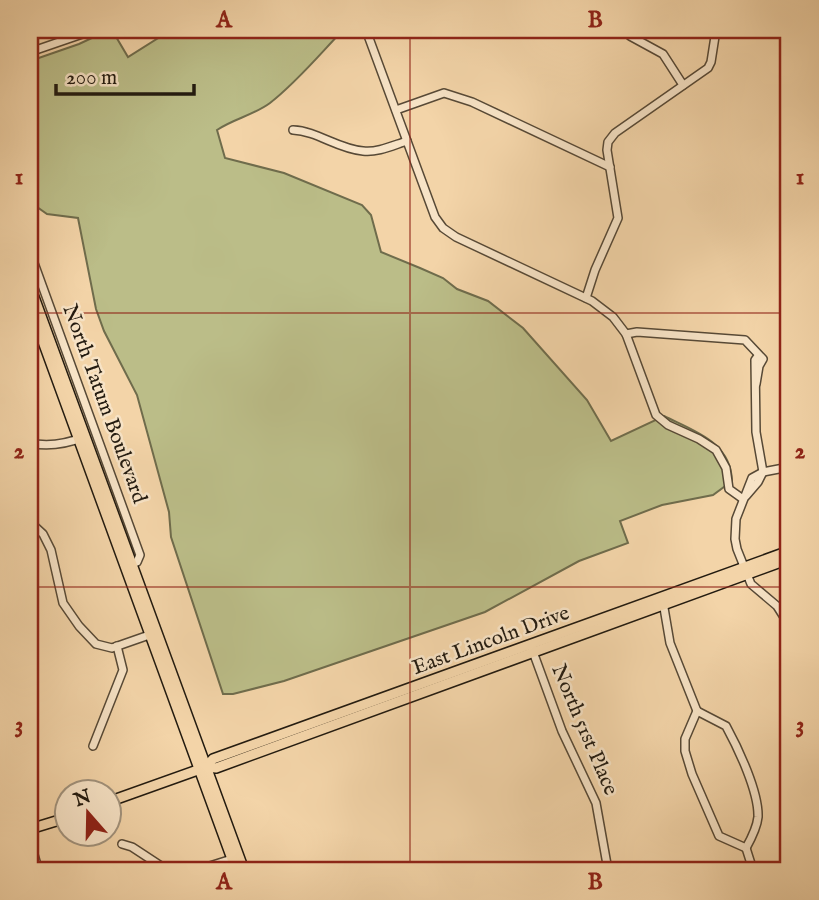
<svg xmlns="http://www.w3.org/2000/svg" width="819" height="900" font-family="'IM FELL English',serif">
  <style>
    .green { fill: #bbbd88; stroke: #6f6c4c; stroke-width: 2 }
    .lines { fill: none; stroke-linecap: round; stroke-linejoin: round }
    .minor-casing { stroke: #574936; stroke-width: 10 }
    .major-casing { stroke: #231b10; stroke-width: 12 }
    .minor { stroke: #f7e3c6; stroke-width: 7 }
    .major { stroke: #f3d4a8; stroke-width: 9 }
    .grid { fill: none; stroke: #8f2418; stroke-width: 2; stroke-opacity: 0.55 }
    .labels { text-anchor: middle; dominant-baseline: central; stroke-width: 5; stroke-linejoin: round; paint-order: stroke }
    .street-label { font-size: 21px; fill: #231b10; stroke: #f7e3c6 }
    .neatline { fill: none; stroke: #8f2418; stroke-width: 2.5 }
    .grid-label { font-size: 23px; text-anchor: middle; font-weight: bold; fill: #8f2418 }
  </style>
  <rect width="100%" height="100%" fill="#f3d4a8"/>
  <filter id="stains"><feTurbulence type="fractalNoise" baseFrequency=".00286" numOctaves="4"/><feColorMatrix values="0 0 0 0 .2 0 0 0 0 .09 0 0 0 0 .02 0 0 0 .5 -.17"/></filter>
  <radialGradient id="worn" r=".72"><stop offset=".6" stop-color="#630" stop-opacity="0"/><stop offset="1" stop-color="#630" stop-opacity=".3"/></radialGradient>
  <path class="green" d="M 109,30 L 112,30 L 128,57 L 171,30 L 343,30 C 320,54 297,82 270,103 C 254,115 233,119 217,130 L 225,158 L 284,173 L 362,205 L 371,215 L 381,252 L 420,268 L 443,278 L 457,289 L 488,301 L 523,328 L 587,400 L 611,441 L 664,416 C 694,431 731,442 732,481 L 713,495 L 662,505 L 620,521 L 628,543 L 579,561 L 485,612 L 284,681 L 233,694 L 223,694 L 171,537 L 169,512 L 137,395 L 104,331 L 96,309 L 78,218 L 47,214 L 30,202 L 30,61 L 79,44 Z"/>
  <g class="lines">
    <defs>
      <g id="minor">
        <path d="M 366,30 L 435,217 L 443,228 L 456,237 L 592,301 L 613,317 L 626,334 L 656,415 L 668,425 L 699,439 L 716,450 L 726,468 L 729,489 L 743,499"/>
        <path d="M 623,30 L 630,36 L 663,54 L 683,85"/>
        <path d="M 30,52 L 94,30"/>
        <path d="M 396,110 L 444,93 L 472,102 L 610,167"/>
        <path d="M 293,130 C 317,131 338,149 363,151 C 377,153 394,145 407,141"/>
        <path d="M 30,252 L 140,555 L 137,562 L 129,565"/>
        <path d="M 586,298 L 595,270 L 618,218 L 607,150 L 608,142 L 615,133 L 708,68 L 711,62 L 716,30"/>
        <path d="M 626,334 L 637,332 L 745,340 L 763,359 L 759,366 L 756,384"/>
        <path d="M 30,443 C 48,447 66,444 84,437"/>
        <path d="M 789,467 L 763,472 L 752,478 L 736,519 L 735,539 L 737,549 L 751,584 L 777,606 L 789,625"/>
        <path d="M 746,496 L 758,482 L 763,472 L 756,432 L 755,360 L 758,356"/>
        <path d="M 30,522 L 43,534 L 51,550 L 63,603 L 79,626 L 96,644 L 112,648 L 152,634"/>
        <path d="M 663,602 L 670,643 L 697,711"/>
        <path d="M 532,649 L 562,731 L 596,803 L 608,870"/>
        <path d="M 697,711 L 685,739 L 685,751 L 692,774 L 719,836 L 746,848"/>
        <path d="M 697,711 L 726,726 C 738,748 759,792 758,817 C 757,828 751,839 746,848"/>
        <path d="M 93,746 L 123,670 L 117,646"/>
        <path d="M 30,841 L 37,865 L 36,870"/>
        <path d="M 122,844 L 132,847 L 167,870"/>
        <path d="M 746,848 L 753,870"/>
        <path d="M 30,859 L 35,870"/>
        <path d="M 197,870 L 235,858"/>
        <path d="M 213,870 L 236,861"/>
      </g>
      <g id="major">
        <path d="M 30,286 L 244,870"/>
        <path d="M 30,306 L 236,870"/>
        <path d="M 206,767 L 213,759 L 789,551"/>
        <path d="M 108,802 L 206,767 L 216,768 L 789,559"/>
        <path d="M 30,829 L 66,818"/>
      </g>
    </defs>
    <use href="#minor" class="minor-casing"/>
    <use href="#major" class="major-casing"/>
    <use href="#minor" class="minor"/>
    <use href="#major" class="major"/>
  </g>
  <path class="grid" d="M 410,30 L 410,870M 30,313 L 789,313M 30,587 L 789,587"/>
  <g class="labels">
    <g class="street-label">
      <text transform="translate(104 404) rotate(70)">North Tatum Boulevard</text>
      <text transform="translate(491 641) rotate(-20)">East Lincoln Drive</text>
      <text transform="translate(584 730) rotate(67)">North 51st Place</text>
    </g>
  </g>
  <rect width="819" height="900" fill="none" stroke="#f3d4a8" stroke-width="77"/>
  <g transform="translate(88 813) rotate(340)"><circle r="33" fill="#f7e3c6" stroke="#a2937d" stroke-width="2"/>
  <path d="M0-5L12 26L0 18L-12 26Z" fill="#8f2418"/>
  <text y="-10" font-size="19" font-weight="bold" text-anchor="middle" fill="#231b10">N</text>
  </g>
  <path d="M56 84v10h138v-10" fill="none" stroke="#231b10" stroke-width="3.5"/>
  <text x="66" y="84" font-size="21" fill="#231b10" stroke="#f7e3c6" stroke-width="5" paint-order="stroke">200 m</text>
  <rect x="38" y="38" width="742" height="824" class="neatline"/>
  <g class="grid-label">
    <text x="224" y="27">A</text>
    <text x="595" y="27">B</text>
    <text x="19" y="184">1</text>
    <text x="800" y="184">1</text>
    <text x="19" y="458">2</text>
    <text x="800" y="458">2</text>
    <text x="19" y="732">3</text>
    <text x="800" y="732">3</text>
    <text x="224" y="889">A</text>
    <text x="595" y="889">B</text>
  </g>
  <rect width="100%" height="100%" filter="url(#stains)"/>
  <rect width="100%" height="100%" fill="url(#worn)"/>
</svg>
